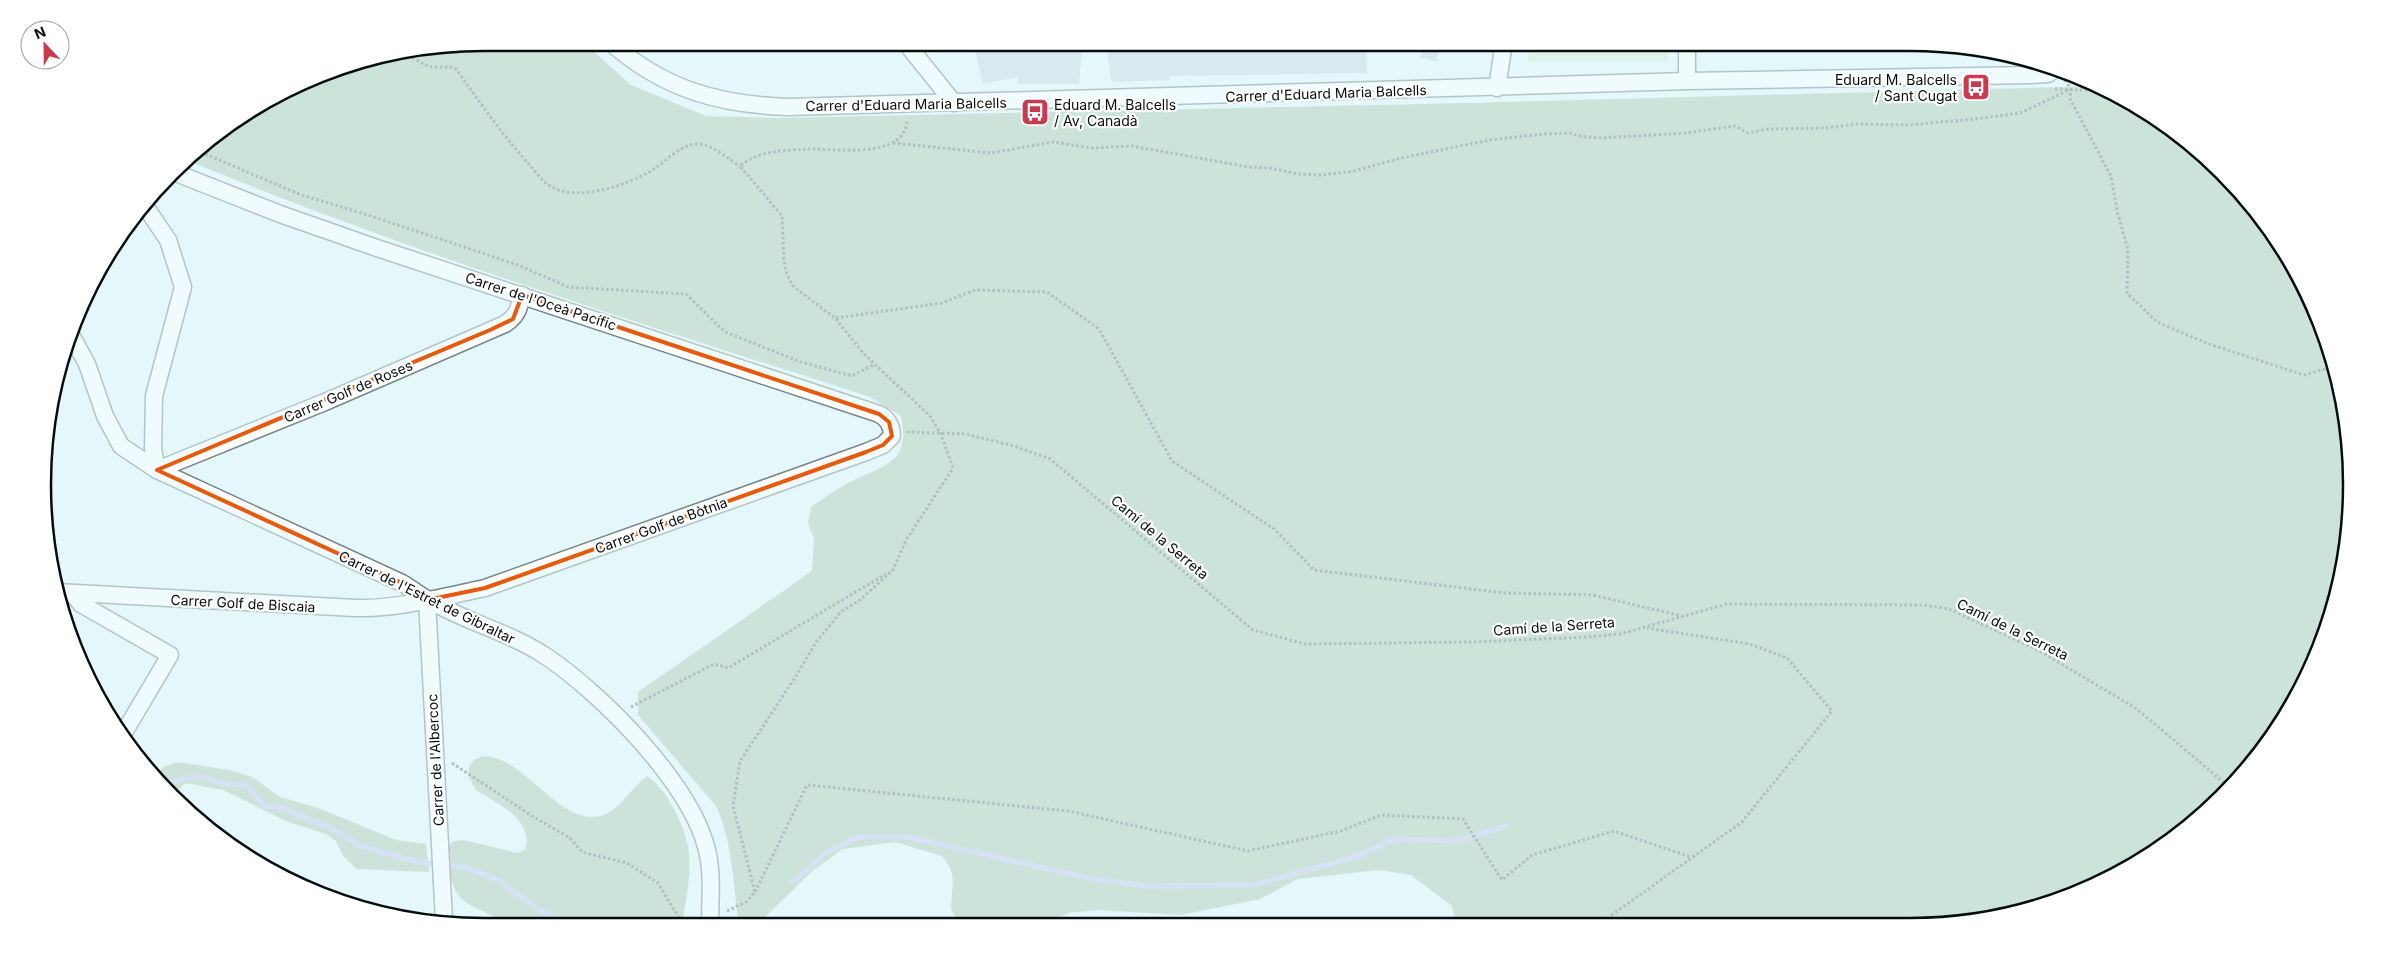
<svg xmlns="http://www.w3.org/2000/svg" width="2394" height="969" font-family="Inter,sans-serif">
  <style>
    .green { fill: #d4edd6 }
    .forest { fill: #adc9af }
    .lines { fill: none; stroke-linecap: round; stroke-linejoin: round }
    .stream { stroke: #c1c7e8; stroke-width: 5.5 }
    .building { fill: #cad7e2 }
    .minor-casing { stroke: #76878b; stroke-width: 19 }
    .path { stroke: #6f7b7e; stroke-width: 3; stroke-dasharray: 2.5 2.5; stroke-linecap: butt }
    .minor { stroke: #fff; stroke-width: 16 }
    .marked { fill: none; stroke: #e8590c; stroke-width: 4; stroke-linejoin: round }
    .labels { text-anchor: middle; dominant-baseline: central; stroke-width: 4.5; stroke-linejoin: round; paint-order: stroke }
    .poi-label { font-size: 14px; fill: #070d0f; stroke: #fff; text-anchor: end }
    .street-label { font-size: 14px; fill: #070d0f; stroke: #fff }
    .rim { fill: none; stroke: #070d0f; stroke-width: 2.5 }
  </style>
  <rect width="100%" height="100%" fill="#e4f7fb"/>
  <path class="green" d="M 1530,43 L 1668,43 L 1668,62 L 1528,62 Z"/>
  <g class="forest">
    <path d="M 485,42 L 584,43 L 631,85 L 706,116 L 778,118 L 1470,103 L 2096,86 L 2130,102 L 2201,152 L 2260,215 L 2306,289 L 2336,370 L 2351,455 L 2348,542 L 2328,626 L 2277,730 L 2201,817 L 2079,893 L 1967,923 L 1456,924 L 1452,906 L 1411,875 L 1379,870 L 1298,879 L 1260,899 L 1180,915 L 1098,910 L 1069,913 L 1056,919 L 1052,925 L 959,925 L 951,909 L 953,880 L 950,867 L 942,856 L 895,842 L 843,849 L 812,871 L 760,922 L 746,926 L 738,918 C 733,881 732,840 716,806 L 638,715 L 638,692 L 812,571 L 814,539 L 808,523 L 811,507 C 824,498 837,489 850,482 C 885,465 911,463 901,416 L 870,397 C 641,323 409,253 187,160 L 193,152 L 263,102 L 342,66 Z"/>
    <path d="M 483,756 C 527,756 564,835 608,813 C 624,804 632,787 647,776 C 667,789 687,829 689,853 C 691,875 686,904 681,926 L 511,926 C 464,898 452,911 447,847 L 454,841 L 463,840 L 518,853 L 526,849 C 532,817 497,804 476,790 L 468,775 L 469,767 L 474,760 Z"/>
    <path d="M 177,762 L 229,770 L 252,777 L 280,797 L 318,808 L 396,840 L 426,844 L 429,872 L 357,869 L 343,856 L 336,841 L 326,834 L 286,821 L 223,790 L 186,783 L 175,792 L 158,774 L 163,767 Z"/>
  </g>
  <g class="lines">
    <g class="stream">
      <path d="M 168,784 L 185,778 L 202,777 L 224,784 L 245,785 L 265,806 L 283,808 L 334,830 L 359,845 L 398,857 L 425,863 L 465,867 L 498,880 L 536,908 L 570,926"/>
      <path d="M 792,883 L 826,853 L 859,837 L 908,837 L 1092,879 L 1148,886 L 1254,885 L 1355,857 L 1395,839 L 1457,841 L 1506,826"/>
    </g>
  </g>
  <g class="building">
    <path d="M 1366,42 L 1367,73 L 1170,76 L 1170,80 L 1111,82 L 1107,49 L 1285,47 L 1285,44 Z"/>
    <path d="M 1424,42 L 1442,42 L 1437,62 L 1420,57 Z"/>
    <path d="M 995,47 L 996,52 L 1082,49 L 1079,84 L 1018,84 L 1018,77 L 983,84 L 975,51 Z"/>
  </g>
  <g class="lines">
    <defs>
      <g id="minor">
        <path d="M 610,42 C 663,89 719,105 789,107 L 1687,81 L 2032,75 L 2048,74 L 2056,68"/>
        <path d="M 905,42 L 954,103"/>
        <path d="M 1687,42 L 1687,81"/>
        <path d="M 1497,88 L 1504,42"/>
        <path d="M 147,209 L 168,240 L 183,287 L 154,396 L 153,449 L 157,470"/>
        <path d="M 70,333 L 87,364 L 105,416 L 121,446 L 157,470 L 402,583 C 411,588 418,594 427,599 C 465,622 510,632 547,657 C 603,695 691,784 707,850 C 713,875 710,901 710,926"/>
        <path d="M 157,470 L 325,402 L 505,324 C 517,316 519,309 522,295"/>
        <path d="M 57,592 L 355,608 C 398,609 442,597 485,588 L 866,452 L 883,445 L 892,436 C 892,426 887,418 879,414 L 377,248 L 280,214 L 176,173"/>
        <path d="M 73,594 L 81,604 L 170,655 L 122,736"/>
        <path d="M 427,600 L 444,920"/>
      </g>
    </defs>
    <use href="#minor" class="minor-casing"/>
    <g class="path">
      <path d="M 408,55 L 429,67 L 450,67 L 456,69 C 479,101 501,133 528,163 C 535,171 542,182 552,187 C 578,202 627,185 651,171 C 664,163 683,142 700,144 C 714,146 728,159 740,166"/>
      <path d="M 2065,80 L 2071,89 L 2070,99 L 2111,176 L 2117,211 L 2128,250 L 2127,293 L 2157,322 L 2206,343 L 2304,375 L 2335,366"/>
      <path d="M 2055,89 L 2106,91"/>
      <path d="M 893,143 L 991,153 L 1053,142 L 1092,148 L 1132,146 L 1249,167 L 1269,168 L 1299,174 L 1321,175 L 1354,171 L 1401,158 L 1490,140 L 1543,134 L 1570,133 L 1579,136 L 1601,138 L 1686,133 L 1735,126 L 1748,133 L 1768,129 L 1825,128 L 1856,124 L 1908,125 L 1975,119 L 2020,113 L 2069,90"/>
      <path d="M 196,150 L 299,194 L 374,217 L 518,265 L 568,287 L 686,294 L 725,332 L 801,362 L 852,376 L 875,364"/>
      <path d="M 836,318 L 942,303 L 975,290 L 1047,292 L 1099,329 L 1172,461 L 1274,529 L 1314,570 L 1505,593 L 1593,595 L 1682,616"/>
      <path d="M 907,432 L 966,434 L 1014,446 L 1050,459 L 1253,630 L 1305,644 L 1472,642 L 1588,637 L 1620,634 L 1727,604 L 1924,605 L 1949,609 L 2038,650 L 2137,709 L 2228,786"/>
      <path d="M 631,707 L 714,664 L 728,668 L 886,574"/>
      <path d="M 452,763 L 532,816 L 570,838 L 582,852 L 627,863 L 658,883 L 684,926"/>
      <path d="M 755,892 L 807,785 L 1068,811 L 1248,851 L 1341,831 L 1381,815 L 1463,819 L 1502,880 L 1532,855 L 1614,831 L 1691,857"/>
      <path d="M 727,911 L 746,902 L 755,892 L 733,806 L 740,761 L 798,673 L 816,642 L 841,612 L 860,600 L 893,570 L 906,540 L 953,468 L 941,434 L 930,416 L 864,354 L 835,318 L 794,287 L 787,275 L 784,261 L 782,216 L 740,166 C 757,151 786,150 807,149 C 835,148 906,161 907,119"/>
      <path d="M 1599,924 L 1742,822 L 1832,711 L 1787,658 L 1750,644 L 1647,628"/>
    </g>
    <use href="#minor" class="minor"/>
  </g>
  <path d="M0 0H2394V969H0ZM 522,295 L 879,414 L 889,422 L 892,436 L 883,445 L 866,452 L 485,588 L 427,600 L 402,583 L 157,470 L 490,330 L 513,319 Z" fill="#e4f7fb" fill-opacity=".55" fill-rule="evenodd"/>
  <path class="marked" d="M 522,295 L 879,414 L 889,422 L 892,436 L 883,445 L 866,452 L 485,588 L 427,600 L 402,583 L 157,470 L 490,330 L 513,319 Z"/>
  <defs>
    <symbol id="bus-square" viewBox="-11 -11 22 22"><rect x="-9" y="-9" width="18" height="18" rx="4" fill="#c9394f" stroke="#fff"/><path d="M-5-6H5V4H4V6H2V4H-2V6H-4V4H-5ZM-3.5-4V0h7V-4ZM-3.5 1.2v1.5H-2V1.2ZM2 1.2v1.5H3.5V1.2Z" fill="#fff"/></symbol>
  </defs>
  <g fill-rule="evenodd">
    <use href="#bus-square" x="1960" y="71" width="32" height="32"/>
    <use href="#bus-square" x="1019" y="96" width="32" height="32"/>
  </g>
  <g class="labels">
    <g class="poi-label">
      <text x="1957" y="79">Eduard M. Balcells<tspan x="1957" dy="16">/ Sant Cugat</tspan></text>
      <text x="1054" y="104" text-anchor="start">Eduard M. Balcells<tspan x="1054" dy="16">/ Av, Canadà</tspan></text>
    </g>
    <g class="street-label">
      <text transform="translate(1326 93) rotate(-2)">Carrer d'Eduard Maria Balcells</text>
      <text transform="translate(906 104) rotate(-1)">Carrer d'Eduard Maria Balcells</text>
      <text transform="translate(541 301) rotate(18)">Carrer de l'Oceà Pacífic</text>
      <text transform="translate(348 391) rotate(-23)">Carrer Golf de Roses</text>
      <text transform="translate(661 525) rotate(-20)">Carrer Golf de Bòtnia</text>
      <text transform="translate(1160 537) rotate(40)">Camí de la Serreta</text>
      <text transform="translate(427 597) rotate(26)">Carrer de l'Estret de Gibraltar</text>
      <text transform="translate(243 603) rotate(3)">Carrer Golf de Biscaia</text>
      <text transform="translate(1554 626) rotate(-4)">Camí de la Serreta</text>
      <text transform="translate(2013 629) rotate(26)">Camí de la Serreta</text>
      <text transform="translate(435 760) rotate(-93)">Carrer de l'Albercoc</text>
    </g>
  </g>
  <path d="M0 0H2394V969H0ZM484 51H1910A433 433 0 0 1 2343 484V485A433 433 0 0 1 1910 918H484A433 433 0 0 1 51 485V484A433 433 0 0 1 484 51Z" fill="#fff" fill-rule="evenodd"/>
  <path class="rim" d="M484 51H1910A433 433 0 0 1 2343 484V485A433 433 0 0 1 1910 918H484A433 433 0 0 1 51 485V484A433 433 0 0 1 484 51Z"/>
  <g transform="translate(45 45) rotate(338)"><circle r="24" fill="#ffffff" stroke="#9c9e9f"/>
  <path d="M0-4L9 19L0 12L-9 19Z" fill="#c9394f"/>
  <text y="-8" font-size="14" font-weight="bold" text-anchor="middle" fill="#070d0f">N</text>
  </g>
</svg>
